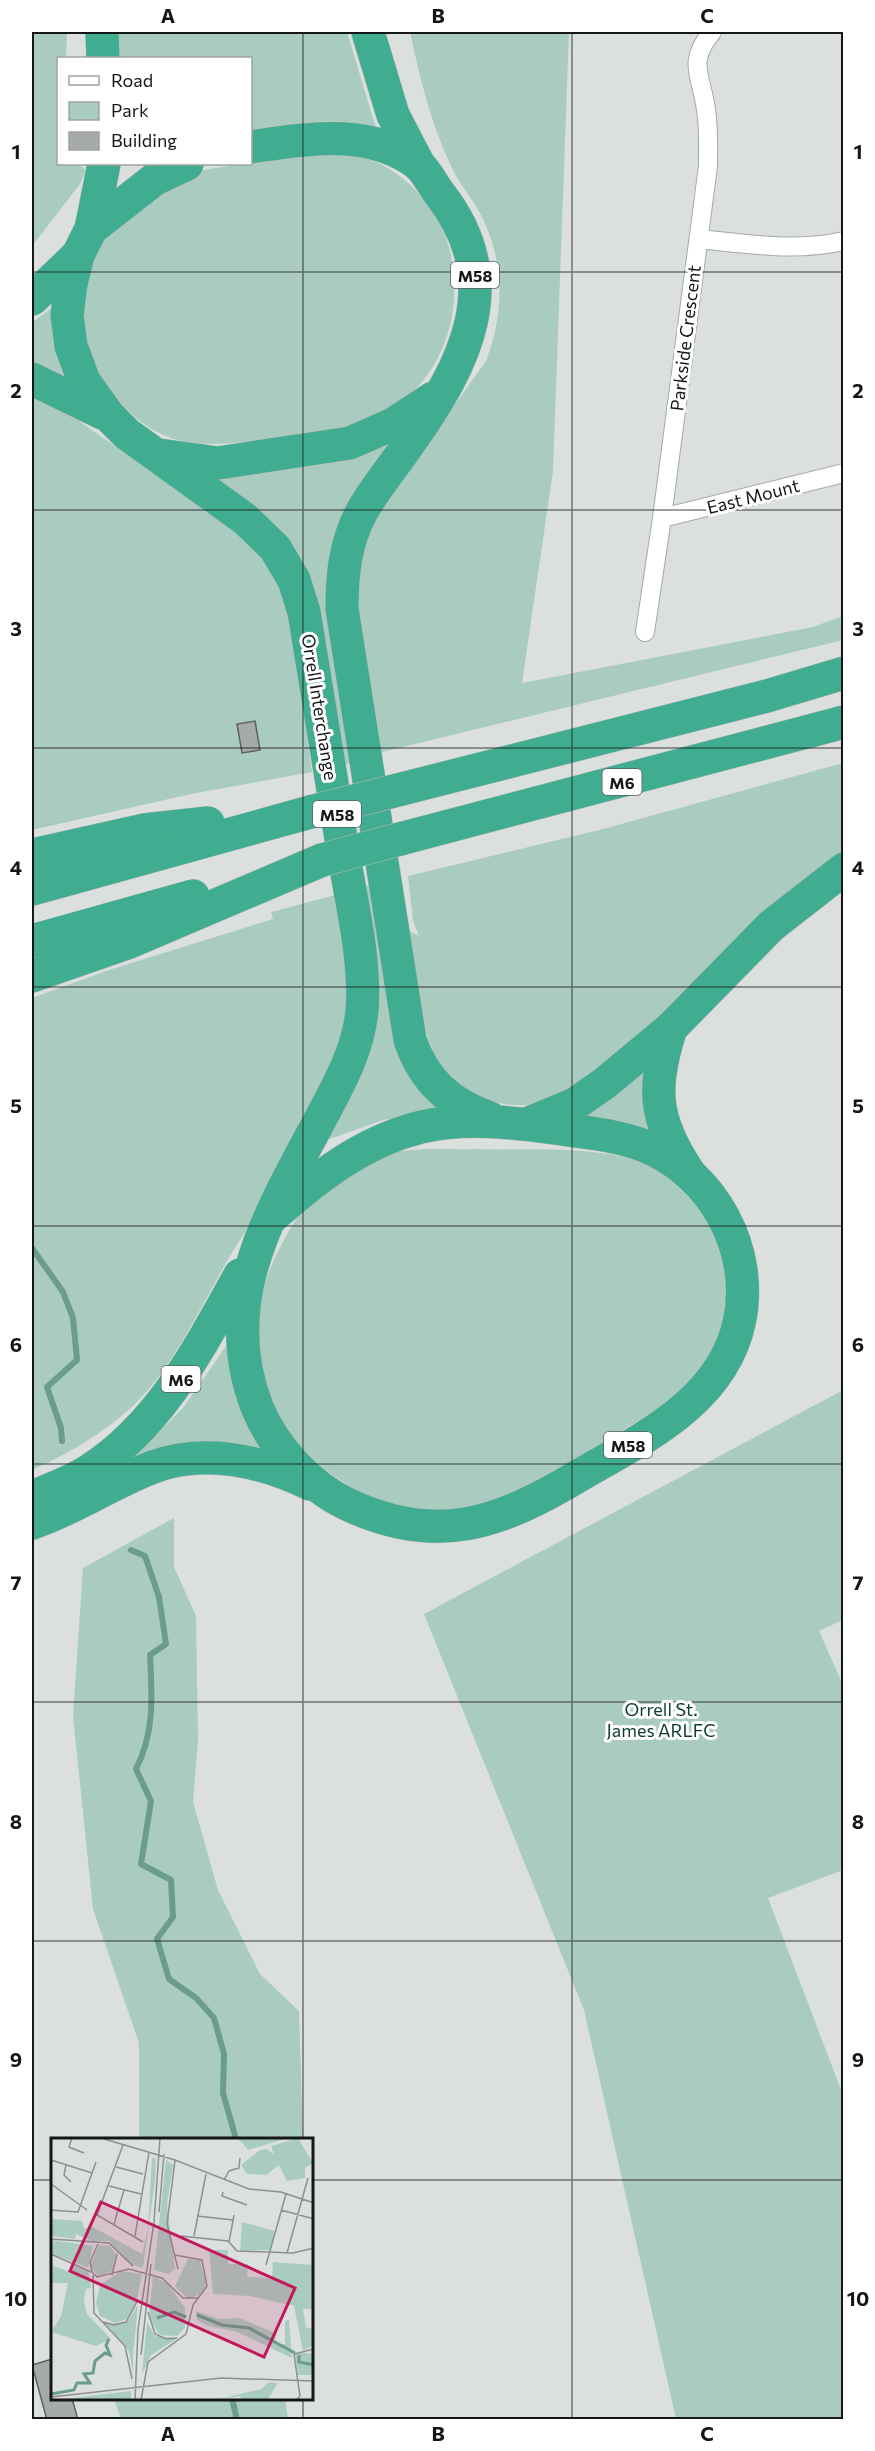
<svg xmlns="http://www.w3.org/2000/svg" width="875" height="2451" font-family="Commissioner,sans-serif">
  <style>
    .green { fill: #aaccc0 }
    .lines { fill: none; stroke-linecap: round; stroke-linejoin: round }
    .stream { stroke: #6b9c8c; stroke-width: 6 }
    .building { fill: #a6aaa8; stroke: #5e6261; stroke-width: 1.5 }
    .minor-casing { stroke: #a5a9a8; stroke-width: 20 }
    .motorway-casing { stroke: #b9b9b9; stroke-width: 34 }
    .minor { stroke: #fff; stroke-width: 18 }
    .motorway { stroke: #41ad90; stroke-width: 33 }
    .motorway-bridge-casing { stroke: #b9b9b9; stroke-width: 34; stroke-linecap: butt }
    .motorway-bridge { stroke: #41ad90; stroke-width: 33 }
    .grid { fill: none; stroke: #151716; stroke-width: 1.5; stroke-opacity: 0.55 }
    .labels { text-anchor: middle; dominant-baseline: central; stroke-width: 6; stroke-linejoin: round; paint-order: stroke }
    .shield { fill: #fff; stroke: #5b5d5c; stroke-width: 1.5 }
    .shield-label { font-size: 16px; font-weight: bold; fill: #151716 }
    .street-label { font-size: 18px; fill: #151716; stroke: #fff }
    .park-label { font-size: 18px; fill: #0e3b2f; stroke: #fff }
    .inset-river { fill: none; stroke: #6b9c8c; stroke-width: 3 }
    .inset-road { fill: none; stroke: #8c908e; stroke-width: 1.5 }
    .view { fill: #c2185b; fill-opacity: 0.15; stroke: #c2185b; stroke-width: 3 }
    .inset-edge { fill: none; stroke: #151716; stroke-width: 3 }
    .neatline { fill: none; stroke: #151716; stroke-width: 2 }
    .grid-label { font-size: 20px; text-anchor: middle; font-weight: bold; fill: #151716 }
  </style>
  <rect width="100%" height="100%" fill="#dbe0de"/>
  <g class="green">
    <path d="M 32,32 L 67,32 L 66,58 L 58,58 L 58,164 L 78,164 L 86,170 L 80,184 L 32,246 Z"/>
    <path d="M 114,32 L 347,32 L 376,128 C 333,115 294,124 251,131 L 250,58 L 115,58 Z"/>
    <path d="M 410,32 L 569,32 L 553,471 L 522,683 L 813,627 L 843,616 L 843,640 L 378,753 L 356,607 L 358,577 L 364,545 L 378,512 L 486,361 C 504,314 505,265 483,219 C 475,201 460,186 452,168 C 431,125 420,78 410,32 Z"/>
    <path d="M 308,153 C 324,154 343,152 358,156 C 395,164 430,198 444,232 C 472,304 443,393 367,421 C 341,430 309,434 282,437 C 206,447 163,456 110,391 C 93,371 80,344 78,317 C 77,300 91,260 95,242 L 185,173 Z"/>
    <path d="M 54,306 L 69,382 L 32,364 L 32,323 Z"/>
    <path d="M 32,397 L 65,411 L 247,539 C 254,547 263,555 268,564 C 300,613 304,713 312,772 L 191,794 L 32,830 Z"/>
    <path d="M 388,444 L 348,502 L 353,762 L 343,765 L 286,538 L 257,507 L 223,483 L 204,474 L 345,455 Z"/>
    <path d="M 843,763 L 843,856 C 791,904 738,951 685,999 C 644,1036 603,1084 548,1101 C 516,1112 471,1101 448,1076 C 421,1047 413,970 406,930 L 419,936 L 413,921 L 408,876 L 603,829 Z"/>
    <path d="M 372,885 L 445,1112 L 383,1120 L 327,1140 L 363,887 Z"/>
    <path d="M 339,894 C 344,932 356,983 349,1021 C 334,1102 268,1192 226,1263 C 205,1300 179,1352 153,1384 C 123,1422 75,1451 32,1470 L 32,998 L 109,970 L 273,919 L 271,912 Z"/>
    <path d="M 650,1062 L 658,1138 L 563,1120 Z"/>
    <path d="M 474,1149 C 529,1151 609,1143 658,1170 C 674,1178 685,1191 696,1205 C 708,1221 719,1239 723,1259 C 730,1306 722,1353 688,1388 C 672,1404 646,1416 626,1428 C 581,1457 533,1494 480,1507 C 447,1515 407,1511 375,1498 C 269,1455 226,1343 283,1242 C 291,1227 301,1209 313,1197 C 323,1188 362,1163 375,1158 C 406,1146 440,1150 474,1149 Z"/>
    <path d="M 226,1346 L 230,1369 L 266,1453 L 123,1468 L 183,1408 Z"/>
    <path d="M 843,1390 L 843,1620 L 819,1631 L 843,1685 L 843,1870 L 768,1898 L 843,2095 L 843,2419 L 676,2419 L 584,2010 L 424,1614 Z"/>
    <path d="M 174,1518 L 174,1567 L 196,1616 L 198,1741 L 193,1802 L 218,1890 L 260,1974 L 299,2011 L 303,2139 L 139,2139 L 139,2043 L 93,1909 L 73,1716 L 83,1568 Z"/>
    <path d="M 114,2399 L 285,2399 L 288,2419 L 121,2419 Z"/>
  </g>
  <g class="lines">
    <g class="stream">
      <path d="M 32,1248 L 63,1292 L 73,1318 L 77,1360 L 47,1387 L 61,1428 L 62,1441"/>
      <path d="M 131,1550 L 145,1556 L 159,1597 L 166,1644 L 150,1655 C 152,1695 155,1732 136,1769 L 151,1801 L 141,1864 L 171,1880 L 173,1917 L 157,1939 L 169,1979 L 196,1998 L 214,2018 L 224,2054 L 223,2093 L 236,2139"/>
      <path d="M 232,2398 L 237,2420"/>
    </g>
  </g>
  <g class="building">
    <path d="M 255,721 L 260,750 L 242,753 L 237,724 Z"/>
    <path d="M 52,2359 L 52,2398 L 72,2398 L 78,2420 L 47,2420 L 32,2365 Z"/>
  </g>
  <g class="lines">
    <defs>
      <g id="minor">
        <path d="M 699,239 C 748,244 795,252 844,241"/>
        <path d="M 662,518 L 844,473"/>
        <path d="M 645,632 L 662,518 L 708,166 C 708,147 709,128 706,110 C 702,76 686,63 712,32"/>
      </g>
      <g id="motorway">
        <path d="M 102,32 L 103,58"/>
        <path d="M 368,32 L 393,115 L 419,165"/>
        <path d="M 250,147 C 306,139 369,127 418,164 C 426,171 433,185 439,193 C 509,282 465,365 408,445 C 393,467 374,489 361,513 C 345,544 342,575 342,609 L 410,1040 C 424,1081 450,1104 490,1118"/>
        <path d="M 187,164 L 155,179 L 91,229 L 78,255 L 71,284 L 67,315 L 71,346 L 84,381 L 109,416 L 127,434 L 245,519 L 275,548 L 294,580 L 304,612 C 317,693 330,775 344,857 C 352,904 366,963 362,1011 C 358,1050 340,1082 322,1116 C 272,1210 215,1299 257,1407 C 273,1447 309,1486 347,1504 C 437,1547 500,1523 580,1475 C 644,1438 722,1401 739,1323 C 755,1251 714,1174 645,1146 C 616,1135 585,1132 554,1128 C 511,1122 464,1117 421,1127 C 361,1142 317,1178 272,1217"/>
        <path d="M 91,229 L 104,164"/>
        <path d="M 32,299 L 78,255"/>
        <path d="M 32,379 L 102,413"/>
        <path d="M 159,455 L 218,463 L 350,443 L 393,424 L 433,398"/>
        <path d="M 390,792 L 767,696 L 844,673"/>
        <path d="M 400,839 L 844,722"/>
        <path d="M 32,855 L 144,830 L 208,823"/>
        <path d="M 32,889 L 314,811"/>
        <path d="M 32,941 L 193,896"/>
        <path d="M 32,976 L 127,943 L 322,860"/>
        <path d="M 671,1028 C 652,1086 653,1119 688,1171"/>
        <path d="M 529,1123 L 575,1104 L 605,1083 L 671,1028 L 771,926 L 844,869"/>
        <path d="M 32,1497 C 51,1489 72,1482 90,1470 C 162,1423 199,1348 240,1275"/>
        <path d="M 32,1523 C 74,1509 111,1483 153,1467 C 205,1448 263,1461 310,1484"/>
      </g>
    </defs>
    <use href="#minor" class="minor-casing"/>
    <use href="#motorway" class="motorway-casing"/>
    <use href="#minor" class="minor"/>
    <use href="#motorway" class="motorway"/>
    <defs>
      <g id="motorway-bridge">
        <path d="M 314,811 L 390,792"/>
        <path d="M 322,860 L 400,839"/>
      </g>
    </defs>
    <use href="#motorway-bridge" class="motorway-bridge-casing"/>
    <use href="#motorway-bridge" class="motorway-bridge"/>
  </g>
  <path class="grid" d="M 303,32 L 303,2139M 572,32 L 572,2420M 32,272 L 844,272M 32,510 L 844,510M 32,748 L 844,748M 32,987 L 844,987M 32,1226 L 844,1226M 32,1464 L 844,1464M 32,1702 L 844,1702M 32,1941 L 844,1941M 32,2180 L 52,2180M 312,2180 L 844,2180M 303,2398 L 303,2420"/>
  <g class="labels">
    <g class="shield">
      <rect x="451" y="262" width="48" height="26" rx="4.5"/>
      <rect x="602.5" y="769" width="39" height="26" rx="4.5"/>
      <rect x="313" y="801" width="48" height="26" rx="4.5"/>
      <rect x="161.5" y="1366" width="39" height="26" rx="4.5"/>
      <rect x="604" y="1432" width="48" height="26" rx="4.5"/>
    </g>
    <g class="shield-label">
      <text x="475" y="275">M58</text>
      <text x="622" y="782">M6</text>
      <text x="337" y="814">M58</text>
      <text x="181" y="1379">M6</text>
      <text x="628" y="1445">M58</text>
    </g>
    <g class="street-label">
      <text transform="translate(685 338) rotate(-83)">Parkside Crescent</text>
      <text transform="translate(753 496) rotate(-14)">East Mount</text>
      <text transform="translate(320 707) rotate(81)">Orrell Interchange</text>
    </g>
    <g class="park-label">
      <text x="661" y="1709">Orrell St.<tspan x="661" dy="21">James ARLFC</tspan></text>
    </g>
  </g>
  <g transform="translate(51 2138)">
    <rect width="262" height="262" fill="#dbe0de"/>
    <path d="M 187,0 L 237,0 L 197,12 ZM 247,0 L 262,25 L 254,30 L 254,40 L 236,43 L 228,27 L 215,37 L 196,36 L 190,27 L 209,12 L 216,11 L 223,16 L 220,8 ZM 101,20 L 105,20 L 104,42 L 92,130 L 80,126 L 58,103 L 41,103 L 25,96 L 24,101 L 0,98 L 0,81 L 31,83 L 33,91 L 40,88 L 91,116 L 97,91 ZM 115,22 L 122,27 L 116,66 L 124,131 L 117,136 L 103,132 ZM 191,84 L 224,93 L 219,112 L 189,113 ZM 0,102 L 42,108 L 37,130 L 0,115 ZM 48,107 L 59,108 L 65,116 L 61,133 L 47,138 L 39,128 ZM 158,112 L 177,112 L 177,126 L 197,126 L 196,139 L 221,140 L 222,124 L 262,127 L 262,171 L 252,171 L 255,189 L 262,191 L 262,207 L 252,213 L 243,168 L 198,158 L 162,156 ZM 137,121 L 149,122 L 155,145 L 152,155 L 137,161 L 124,148 ZM 0,127 L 19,134 L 22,128 L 37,133 L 40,150 L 35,151 L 33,163 L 36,176 L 60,201 L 45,208 L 0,194 L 10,178 L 17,145 L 0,145 ZM 70,133 L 91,136 L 85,166 L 76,181 L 64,185 L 49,178 L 45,165 L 49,147 ZM 102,138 L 117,146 L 134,170 L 134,190 L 126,198 L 108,197 L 98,178 ZM 87,167 L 82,217 L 82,236 L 78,213 L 54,186 L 76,184 ZM 145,173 L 168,181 L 189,180 L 226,196 L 223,205 L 229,206 L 234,206 L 234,183 L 238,182 L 241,220 L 186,194 L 157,188 L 146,182 ZM 96,184 L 104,198 L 127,200 L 100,217 L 91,236 ZM 248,214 L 262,216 L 262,237 L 247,237 L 244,216 ZM 218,244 L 227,245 L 217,261 L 191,262 L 189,258 L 165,262 L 210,251 ZM 80,253 L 80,262 L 5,262 Z" fill="#aaccc0"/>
    <path class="inset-river" d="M 146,177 L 171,187 L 198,190 L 244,215M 106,180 L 123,174 L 135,179M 248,217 L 248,224 L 263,227M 0,256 L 23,252 L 26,245 L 39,245 L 33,236 L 42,235 L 44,223 L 54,215 L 59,217 L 55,207 L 58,201"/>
    <path class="inset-road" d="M 21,0 L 18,9 L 33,15M 50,0 L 124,22M 72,7 L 46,77 L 92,104M 0,22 L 41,35M 15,27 L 13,37 L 20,44M 65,29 L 92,36M 173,42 L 178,33 L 188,30 L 189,20M 0,46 L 36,72M 58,48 L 90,56M 172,54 L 171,58 L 196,67M 0,72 L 27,74 L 45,24M 230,72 L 263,81M 108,74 L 113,16M 146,78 L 182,82M 63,86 L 73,52M 84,98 L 98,14M 130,98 L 177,103 L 186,113 L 242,115 L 263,110M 143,98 L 155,36M 0,101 L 58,105 L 82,128M 178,104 L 183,77M 47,106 L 39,124 L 41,134 L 46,139 L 78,131 L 111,140 L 132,160 L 147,160M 236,115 L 257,40M 0,116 L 40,134M 215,127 L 235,56M 127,131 L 116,86 L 124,22 L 198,51 L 230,54 L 263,65M 42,137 L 43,175 L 74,208 L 81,241M 61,137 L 66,116M 97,174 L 104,196 L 115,201 L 126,200M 52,184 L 63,187 L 75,184 L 87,162M 90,217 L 100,126M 0,259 L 170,240 L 263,243M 84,262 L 87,191 L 103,84 L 109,0M 90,262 L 97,224 L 135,196 L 142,167 L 156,148 L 151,122 L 124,117M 245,262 L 249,258 L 243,216 L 263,211"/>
    <path class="view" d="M 50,64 L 244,150 L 213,219 L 19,133 Z"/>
    <rect width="262" height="262" class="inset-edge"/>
  </g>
  <rect width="875" height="2451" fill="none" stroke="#ffffff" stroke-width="66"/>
  <rect x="57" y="57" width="195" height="108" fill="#ffffff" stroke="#a1a2a2" stroke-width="1.5"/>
  <rect x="69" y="76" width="30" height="9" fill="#ffffff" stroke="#a1a2a2" stroke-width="1.5"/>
  <text x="111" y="87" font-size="18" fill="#151716">Road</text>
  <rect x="69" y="102" width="30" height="18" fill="#aaccc0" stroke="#a1a2a2" stroke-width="1.5"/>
  <text x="111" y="117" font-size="18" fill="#151716">Park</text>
  <rect x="69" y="132" width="30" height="18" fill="#a6aaa8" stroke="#a1a2a2" stroke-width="1.5"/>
  <text x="111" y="147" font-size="18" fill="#151716">Building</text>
  <rect x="33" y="33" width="809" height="2385" class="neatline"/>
  <g class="grid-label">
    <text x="168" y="23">A</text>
    <text x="438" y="23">B</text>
    <text x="707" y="23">C</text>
    <text x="16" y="159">1</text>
    <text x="858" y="159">1</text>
    <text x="16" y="398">2</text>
    <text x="858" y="398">2</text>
    <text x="16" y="636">3</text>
    <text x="858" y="636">3</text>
    <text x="16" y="875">4</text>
    <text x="858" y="875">4</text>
    <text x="16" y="1113">5</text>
    <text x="858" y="1113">5</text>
    <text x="16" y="1352">6</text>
    <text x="858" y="1352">6</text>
    <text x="16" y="1590">7</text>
    <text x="858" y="1590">7</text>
    <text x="16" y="1829">8</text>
    <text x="858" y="1829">8</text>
    <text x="16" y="2067">9</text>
    <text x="858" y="2067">9</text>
    <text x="16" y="2306">10</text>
    <text x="858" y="2306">10</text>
    <text x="168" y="2441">A</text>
    <text x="438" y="2441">B</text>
    <text x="707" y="2441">C</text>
  </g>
</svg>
